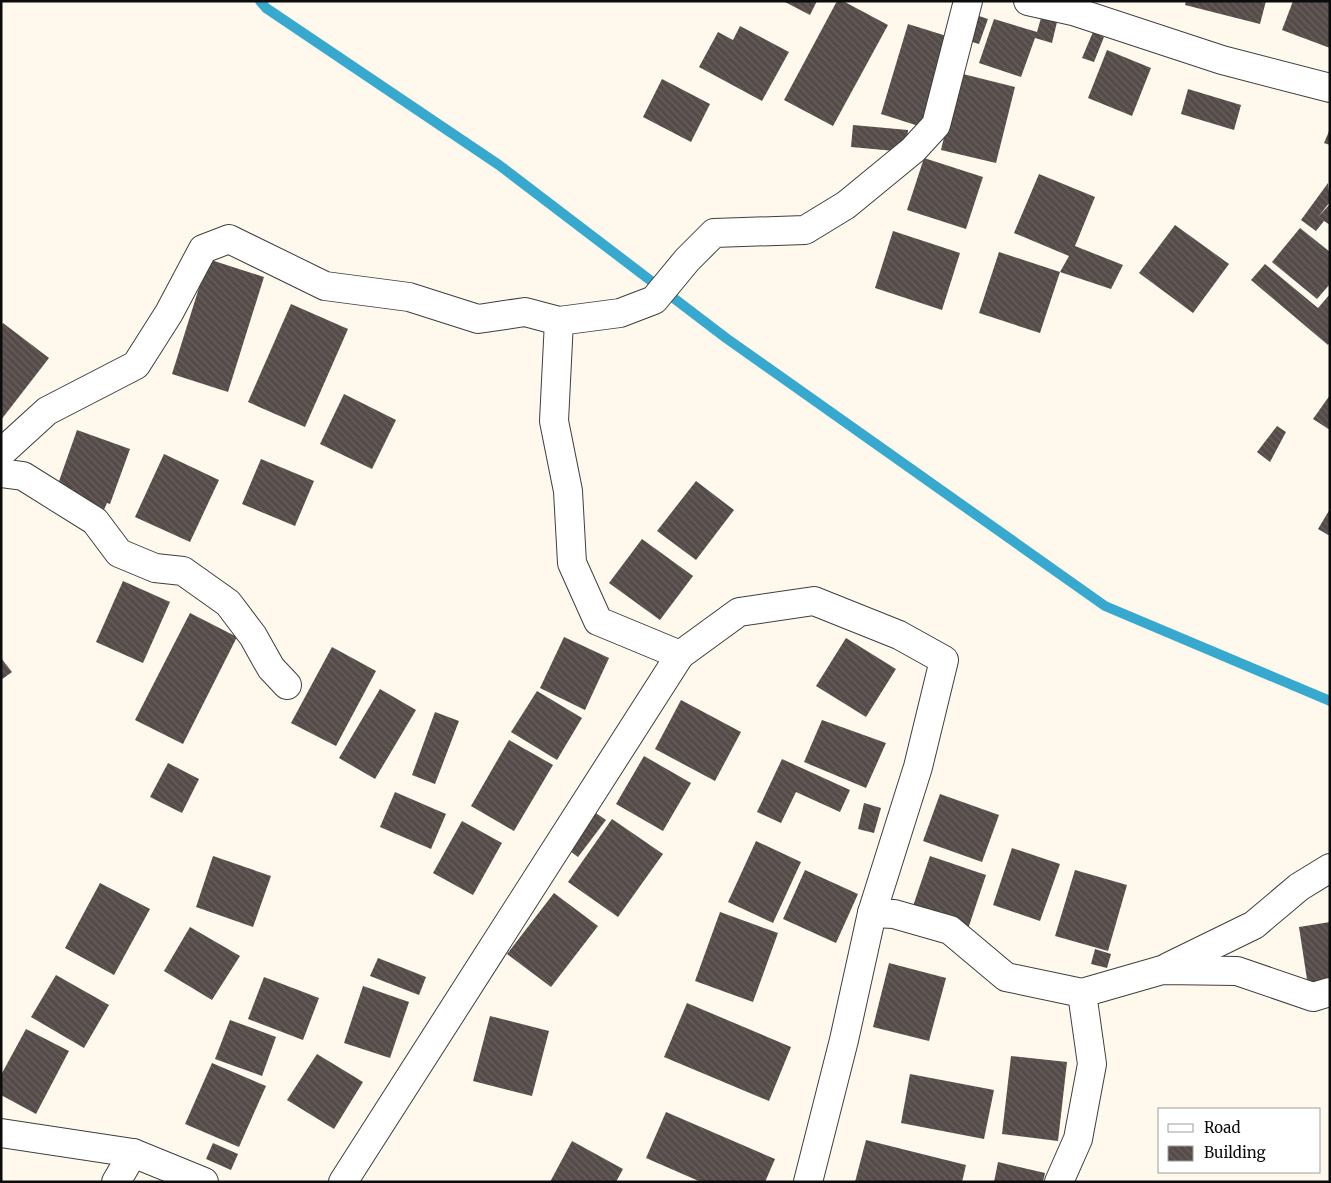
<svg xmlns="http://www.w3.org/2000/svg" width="1331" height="1183" font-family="Merriweather,serif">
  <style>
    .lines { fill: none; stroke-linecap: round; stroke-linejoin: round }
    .stream { stroke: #37a9ce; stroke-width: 10 }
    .building { fill: url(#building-back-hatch) }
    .minor-casing { stroke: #3f3f3f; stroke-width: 30 }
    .minor { stroke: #fff; stroke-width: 28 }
  </style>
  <defs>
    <pattern id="building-back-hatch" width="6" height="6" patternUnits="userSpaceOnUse" patternTransform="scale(1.25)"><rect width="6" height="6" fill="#554c49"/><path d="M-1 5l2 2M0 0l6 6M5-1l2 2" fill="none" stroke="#68615f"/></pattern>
  </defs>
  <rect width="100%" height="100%" fill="#fff8ec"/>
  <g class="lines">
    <path class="stream" d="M 260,1 L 266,8 L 499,165 L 726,338 L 1105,606 L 1330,701"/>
  </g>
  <g class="building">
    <path d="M 783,1 L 817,1 L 810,15 Z"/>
    <path d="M 837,1 L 843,1 L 888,25 L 833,126 L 784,100 Z"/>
    <path d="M 1186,1 L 1266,1 L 1260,24 L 1185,5 Z"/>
    <path d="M 1293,1 L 1330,1 L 1330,48 L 1282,30 Z"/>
    <path d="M 970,13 L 988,19 L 979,44 L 962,39 Z"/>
    <path d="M 1041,18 L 1057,22 L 1052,43 L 1035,38 L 1021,77 L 979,63 L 994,19 L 1037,32 Z"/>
    <path d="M 908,24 L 953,38 L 925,128 L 881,114 Z"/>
    <path d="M 740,26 L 789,52 L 762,101 L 699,67 L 718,32 L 733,40 Z"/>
    <path d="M 1093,32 L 1104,37 L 1094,62 L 1082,58 Z"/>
    <path d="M 1107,50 L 1151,68 L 1132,116 L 1088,98 Z"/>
    <path d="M 959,73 L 1015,87 L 996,163 L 941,150 Z"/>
    <path d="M 662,79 L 710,104 L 691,142 L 643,117 Z"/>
    <path d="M 1188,89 L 1241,105 L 1234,130 L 1181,114 Z"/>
    <path d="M 853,125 L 908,130 L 906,152 L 851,147 Z"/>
    <path d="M 1330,129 L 1330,145 L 1324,143 Z"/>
    <path d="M 924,158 L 983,177 L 966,229 L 907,210 Z"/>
    <path d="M 1039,174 L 1095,197 L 1075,246 L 1123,265 L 1111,289 L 1060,272 L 1040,333 L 979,313 L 999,252 L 1060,272 L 1069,256 L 1014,233 Z"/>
    <path d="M 1328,183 L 1330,202 L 1318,217 L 1330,204 L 1330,225 L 1324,221 L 1316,231 L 1301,220 Z"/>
    <path d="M 1175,225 L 1229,264 L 1193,313 L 1139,273 Z"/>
    <path d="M 1300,228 L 1330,252 L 1330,284 L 1317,299 L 1272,262 Z"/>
    <path d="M 893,231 L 960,253 L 942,310 L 875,288 Z"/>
    <path d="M 208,259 L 264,277 L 228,392 L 172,374 Z"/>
    <path d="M 1265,264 L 1318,308 L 1330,294 L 1330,342 L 1328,345 L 1251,280 Z"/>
    <path d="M 291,304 L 348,329 L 305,427 L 248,402 Z"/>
    <path d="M 3,323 L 49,358 L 1,420 L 1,326 Z"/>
    <path d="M 344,394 L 396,420 L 372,469 L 320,444 Z"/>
    <path d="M 1330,395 L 1330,430 L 1313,419 Z"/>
    <path d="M 1277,426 L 1286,432 L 1270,462 L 1257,452 Z"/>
    <path d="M 77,430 L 130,449 L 110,504 L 107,503 L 103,512 L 70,500 L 74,490 L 58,484 Z"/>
    <path d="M 164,454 L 219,480 L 190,542 L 135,517 Z"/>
    <path d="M 261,459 L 314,481 L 295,526 L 242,504 Z"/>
    <path d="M 696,481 L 734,510 L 696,560 L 657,531 Z"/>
    <path d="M 1330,509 L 1330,536 L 1318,529 Z"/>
    <path d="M 642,539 L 693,576 L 660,620 L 609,583 Z"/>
    <path d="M 123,581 L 170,602 L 143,663 L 96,642 Z"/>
    <path d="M 190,613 L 237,637 L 183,744 L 135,720 Z"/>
    <path d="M 564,637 L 609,658 L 585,710 L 540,688 Z"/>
    <path d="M 846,638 L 896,669 L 866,717 L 816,686 Z"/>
    <path d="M 332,647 L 376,671 L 336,746 L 291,723 Z"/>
    <path d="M 1,658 L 12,672 L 1,680 Z"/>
    <path d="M 380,689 L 416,710 L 375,779 L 339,758 Z"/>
    <path d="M 537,691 L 582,718 L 557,760 L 511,732 Z"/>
    <path d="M 681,700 L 741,732 L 715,781 L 655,749 Z"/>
    <path d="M 435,712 L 459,721 L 435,784 L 412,775 Z"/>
    <path d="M 822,720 L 886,743 L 866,788 L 804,762 Z"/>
    <path d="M 509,740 L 553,765 L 514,831 L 471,806 Z"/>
    <path d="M 644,756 L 691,783 L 663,831 L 616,804 Z"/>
    <path d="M 782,759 L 850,790 L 840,812 L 796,792 L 781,823 L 757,812 Z"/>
    <path d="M 168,763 L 199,779 L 182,813 L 150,797 Z"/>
    <path d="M 395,792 L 446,814 L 431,849 L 380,827 Z"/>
    <path d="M 940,794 L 999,815 L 982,862 L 923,841 Z"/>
    <path d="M 864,803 L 881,808 L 874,833 L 858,829 Z"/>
    <path d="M 590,809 L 606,820 L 578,857 L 563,846 Z"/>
    <path d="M 612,819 L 663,854 L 618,917 L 568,882 Z"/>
    <path d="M 462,821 L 502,843 L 473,895 L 433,873 Z"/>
    <path d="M 756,841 L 801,862 L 773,923 L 728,902 Z"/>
    <path d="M 1012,848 L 1060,864 L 1040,921 L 993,905 Z"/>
    <path d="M 213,856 L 271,876 L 253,927 L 196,907 Z"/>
    <path d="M 930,856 L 986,875 L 967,932 L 911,912 Z"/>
    <path d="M 805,870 L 858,894 L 836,943 L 783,919 Z"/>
    <path d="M 1075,870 L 1127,885 L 1108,951 L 1055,936 Z"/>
    <path d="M 100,883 L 150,909 L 114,975 L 65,948 Z"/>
    <path d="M 554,893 L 598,926 L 551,987 L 507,954 Z"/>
    <path d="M 720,912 L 778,933 L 753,1002 L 695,981 Z"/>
    <path d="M 1330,922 L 1330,983 L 1308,986 L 1299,927 Z"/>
    <path d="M 190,927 L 240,956 L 212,1000 L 164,971 Z"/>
    <path d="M 1095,949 L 1111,954 L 1107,968 L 1091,964 Z"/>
    <path d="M 378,958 L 426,977 L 419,995 L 370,976 Z"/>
    <path d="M 889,963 L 946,978 L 929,1041 L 873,1027 Z"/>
    <path d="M 56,975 L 109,1005 L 84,1048 L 31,1017 Z"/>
    <path d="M 264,977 L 319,998 L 303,1040 L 248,1019 Z"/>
    <path d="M 363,986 L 409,1002 L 390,1058 L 344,1043 Z"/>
    <path d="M 687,1003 L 791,1047 L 769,1101 L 664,1057 Z"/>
    <path d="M 490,1016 L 549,1031 L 532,1096 L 473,1081 Z"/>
    <path d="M 230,1020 L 276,1037 L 262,1076 L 215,1059 Z"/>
    <path d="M 26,1029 L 69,1051 L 36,1114 L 1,1095 L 1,1075 Z"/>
    <path d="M 317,1054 L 363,1082 L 334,1129 L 287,1100 Z"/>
    <path d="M 1011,1056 L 1067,1062 L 1058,1141 L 1002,1134 Z"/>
    <path d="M 212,1063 L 266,1086 L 239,1147 L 185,1124 Z"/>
    <path d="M 910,1074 L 994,1090 L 984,1139 L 901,1123 Z"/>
    <path d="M 666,1112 L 775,1159 L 765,1182 L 701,1182 L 646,1158 Z"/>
    <path d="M 866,1140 L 966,1165 L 962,1182 L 855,1182 Z"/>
    <path d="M 572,1141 L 623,1169 L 616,1182 L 550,1182 Z"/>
    <path d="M 213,1143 L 238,1154 L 231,1170 L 206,1159 Z"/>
    <path d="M 998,1162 L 1045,1173 L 1043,1182 L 994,1182 Z"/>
  </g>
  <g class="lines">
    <defs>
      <g id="minor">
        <path d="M 1028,1 L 1073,11 L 1222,60 L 1330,88"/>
        <path d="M 559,321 L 554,421 L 568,491 L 572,563 L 598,621 L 680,655 L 739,612 L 814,601 L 899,635 L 944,660 L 918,767 L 872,913 L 894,914 L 950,930 L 1006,977 L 1082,993 L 1162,970 L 1237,971 L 1313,997 L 1330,992"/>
        <path d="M 1,453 L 47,411 L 136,365 L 169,313 L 203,249 L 229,239 L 325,286 L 409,297 L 478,319 L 525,312 L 559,321 L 620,313 L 654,300 L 687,260 L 714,233 L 805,230 L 846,205 L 913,150 L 936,125 L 968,1"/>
        <path d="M 1,473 L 23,476 L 95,521 L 119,553 L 155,568 L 183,571 L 228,603 L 253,636 L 271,668 L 287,685"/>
        <path d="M 1168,967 L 1254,925 L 1299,887 L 1330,868"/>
        <path d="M 1,1133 L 133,1153 L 204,1182"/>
        <path d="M 116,1182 L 133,1153"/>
        <path d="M 343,1182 L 680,655"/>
        <path d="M 808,1182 L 844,1040 L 872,913"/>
        <path d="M 1059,1182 L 1078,1139 L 1092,1064 L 1082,993"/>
      </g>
    </defs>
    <use href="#minor" class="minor-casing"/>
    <use href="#minor" class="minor"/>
  </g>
  <rect width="1331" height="1183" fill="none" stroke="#0c0c0c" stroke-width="5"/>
  <rect x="1158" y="1108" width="162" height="65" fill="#ffffff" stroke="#9e9e9e"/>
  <rect x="1168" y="1124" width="25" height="8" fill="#ffffff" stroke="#9e9e9e"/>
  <text x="1204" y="1133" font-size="15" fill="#0c0c0c">Road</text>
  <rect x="1168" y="1146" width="25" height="15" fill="url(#building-back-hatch)" stroke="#9e9e9e"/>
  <text x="1204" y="1158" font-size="15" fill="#0c0c0c">Building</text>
</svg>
